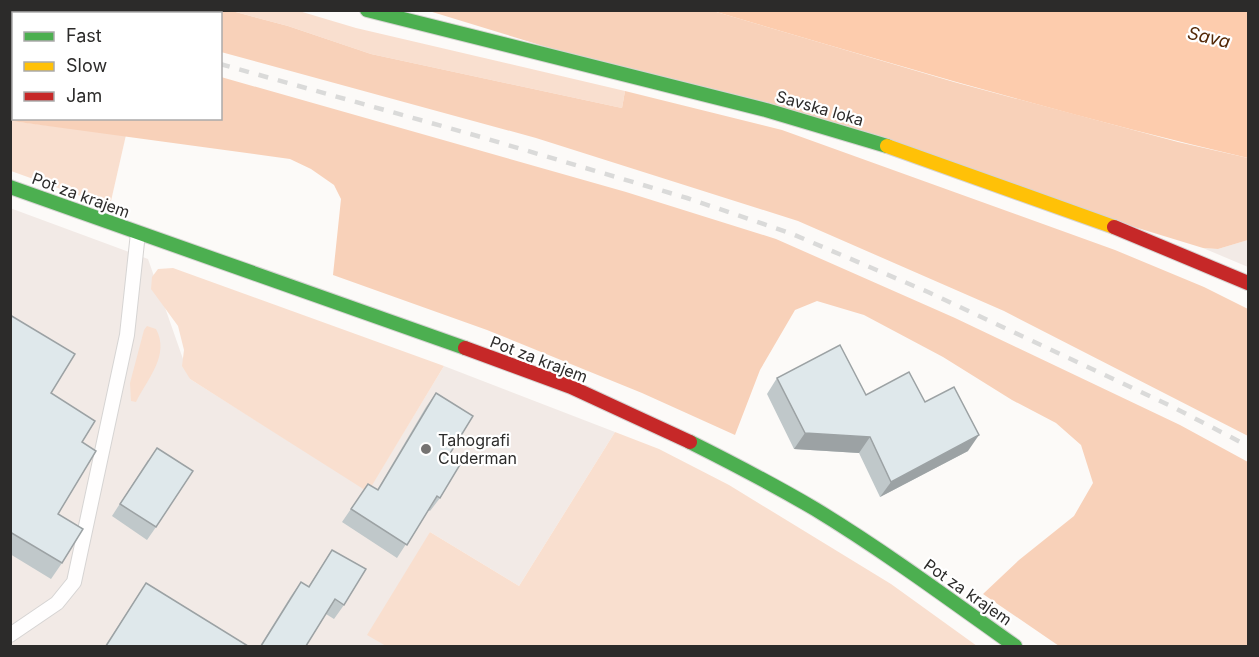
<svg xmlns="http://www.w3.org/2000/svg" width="1259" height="657" font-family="Inter,sans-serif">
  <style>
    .built { fill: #f2eae6 }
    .green { fill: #f9dfcf }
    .forest { fill: #f8d1b9 }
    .water { fill: #fdccad }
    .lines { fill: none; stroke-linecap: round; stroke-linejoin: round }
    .lane-casing { stroke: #d6d4d3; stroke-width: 16 }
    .fast-casing { stroke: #d6d4d3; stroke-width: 16 }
    .slow-casing { stroke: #d6d4d3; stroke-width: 16 }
    .jam-casing { stroke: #d6d4d3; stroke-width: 16 }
    .lane { stroke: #fffefe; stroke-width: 14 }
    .fast { stroke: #4caf50; stroke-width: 14 }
    .slow { stroke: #ffc107; stroke-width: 14 }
    .jam { stroke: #c62828; stroke-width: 14 }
    .rail { stroke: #dadad9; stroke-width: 4.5; stroke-dasharray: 10 10; stroke-linecap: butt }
    .wall { fill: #c0c8ca }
    .shaded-wall { fill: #9ca2a4 }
    .building { fill: #dfe8eb; stroke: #9ca2a4; stroke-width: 1.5 }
    .poi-dot { fill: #757372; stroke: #fff; stroke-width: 2 }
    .labels { text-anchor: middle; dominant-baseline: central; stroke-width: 4.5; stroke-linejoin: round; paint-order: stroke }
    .street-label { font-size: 16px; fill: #2c2b2a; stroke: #fff }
    .poi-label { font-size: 16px; fill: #2c2b2a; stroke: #fff; text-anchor: start }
    .water-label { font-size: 18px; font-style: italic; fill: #532806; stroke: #fff }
  </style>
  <rect width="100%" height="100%" fill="#fcfaf8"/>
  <g class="built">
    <path d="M 10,208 L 148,259 L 190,379 L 368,491 L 444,366 L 615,432 L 519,586 L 430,532 L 395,646 L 11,646 Z"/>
    <path d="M 1248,240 L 1248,267 L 1203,248 L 1218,249 Z"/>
  </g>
  <g class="green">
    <path d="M 232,11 L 299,11 L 356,28 L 625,91 L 622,108 L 371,54 L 288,26 Z"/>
    <path d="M 11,121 L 126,135 L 111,201 L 103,204 L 11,171 Z"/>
    <path d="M 173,268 L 444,366 L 368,492 L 190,379 L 182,366 L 184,350 L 178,326 L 151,289 L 152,277 L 158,269 Z"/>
    <path d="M 147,326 L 156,329 C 170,355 148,378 136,402 L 131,401 L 130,383 L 144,330 Z"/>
    <path d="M 615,432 L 659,449 L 729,485 L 891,584 L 977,646 L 386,646 L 367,635 L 430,532 L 519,586 Z"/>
  </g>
  <g class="forest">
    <path d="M 70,11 L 232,11 L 288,26 L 371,54 L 622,108 L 625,91 L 782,130 L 1115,250 L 1204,287 L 1248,309 L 1248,436 L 1004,311 L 798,221 L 536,138 L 221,52 L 220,14 L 81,14 Z"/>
    <path d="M 429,11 L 713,11 L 954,82 L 1178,142 L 1248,158 L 1248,240 L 1218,249 L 1203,248 Z"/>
    <path d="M 10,22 L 14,22 L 14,118 L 220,118 L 221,77 L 626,192 L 776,239 L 955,318 L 1180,425 L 1248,462 L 1248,646 L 1059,646 L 983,594 L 1019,560 L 1074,516 L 1093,483 L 1081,445 L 1056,423 L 1012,400 L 943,357 L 864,315 L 817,301 L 795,310 L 760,370 L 735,435 L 642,393 L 487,330 L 333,275 L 341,199 L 334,185 L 311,169 L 290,159 L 11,121 Z"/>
  </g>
  <path class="water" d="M 713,11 L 1248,11 L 1248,158 C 1068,116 890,63 713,11 Z"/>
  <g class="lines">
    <defs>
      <path id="lane" d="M 10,635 L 57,603 L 74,582 L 127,335 L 138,233"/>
      <g id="fast">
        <path d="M 367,10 L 766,110 L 887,146"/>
        <path d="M 10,187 L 465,348"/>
        <path d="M 690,442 C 732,463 774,485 815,509 C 884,551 949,599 1015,646"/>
      </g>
      <path id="slow" d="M 887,146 L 1114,227"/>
      <g id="jam">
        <path d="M 1114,227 L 1248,283"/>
        <path d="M 465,348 L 571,387 L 690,442"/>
      </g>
    </defs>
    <use href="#lane" class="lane-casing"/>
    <use href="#fast" class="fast-casing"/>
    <use href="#slow" class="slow-casing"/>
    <use href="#jam" class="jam-casing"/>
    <use href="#lane" class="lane"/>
    <use href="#fast" class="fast"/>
    <use href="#slow" class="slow"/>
    <use href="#jam" class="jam"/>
    <g class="rail">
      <path d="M 22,10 L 33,14"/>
      <path d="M 220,64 L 474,135 L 687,198 L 790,233 L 928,292 L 1171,406 L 1248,446"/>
    </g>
  </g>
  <g class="wall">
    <path d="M 10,315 L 51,393 L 82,442 L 58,514 L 62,563 L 51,579 L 10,554 Z"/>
    <path d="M 777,378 L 866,395 L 925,402 L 968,451 L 880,497 L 859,453 L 794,449 L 767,394 Z"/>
    <path d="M 436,393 L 449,455 L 440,498 L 430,511 L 428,510 L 397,558 L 342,522 L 368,484 L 377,490 L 426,407 Z"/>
    <path d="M 148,460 L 156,527 L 147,540 L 112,516 Z"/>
    <path d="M 332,550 L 344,605 L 334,619 L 326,614 L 306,646 L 260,646 L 291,596 L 301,582 L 308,587 Z"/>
    <path d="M 146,583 L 248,646 L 105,646 Z"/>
  </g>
  <g class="shaded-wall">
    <path d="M 805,433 L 870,437 L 859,453 L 794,449 Z"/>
    <path d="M 979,435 L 968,451 L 880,497 L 891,482 Z"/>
  </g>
  <g class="building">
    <path d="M 10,315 L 75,354 L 51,393 L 95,421 L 82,442 L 96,451 L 58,514 L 83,529 L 62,563 L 10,532 Z"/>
    <path d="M 840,345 L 866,395 L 909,372 L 925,402 L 954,387 L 979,435 L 891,482 L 870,437 L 805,433 L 777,378 Z"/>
    <path d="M 436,393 L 473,416 L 449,455 L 461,463 L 440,498 L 437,496 L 407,545 L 351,509 L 368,484 L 378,490 Z"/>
    <path d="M 157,448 L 193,471 L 156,527 L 120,504 Z"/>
    <path d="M 332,550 L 366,569 L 344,605 L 335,599 L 306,646 L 261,646 L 301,582 L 309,587 Z"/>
    <path d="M 146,583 L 248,646 L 106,646 Z"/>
  </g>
  <circle class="poi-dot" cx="426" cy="449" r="6"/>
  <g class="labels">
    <g class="street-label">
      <text transform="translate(820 108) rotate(16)">Savska loka</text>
      <text transform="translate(81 195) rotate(20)">Pot za krajem</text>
      <text transform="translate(539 359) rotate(21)">Pot za krajem</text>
      <text transform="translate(968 592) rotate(35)">Pot za krajem</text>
    </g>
    <g class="poi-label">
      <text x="438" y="440">Tahografi<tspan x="438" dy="18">Cuderman</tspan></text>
    </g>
    <g class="water-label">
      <text transform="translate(1209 37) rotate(13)">Sava</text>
    </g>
  </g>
  <rect width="1259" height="657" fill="none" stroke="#2c2b2a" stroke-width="24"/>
  <rect x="12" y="12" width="210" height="108" fill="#ffffff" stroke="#abaaaa" stroke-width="1.5"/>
  <rect x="24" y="32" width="30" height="9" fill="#4caf50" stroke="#abaaaa" stroke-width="1.5"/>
  <text x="66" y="42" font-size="18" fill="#2c2b2a">Fast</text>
  <rect x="24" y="62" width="30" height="9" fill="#ffc107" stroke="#abaaaa" stroke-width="1.5"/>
  <text x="66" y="72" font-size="18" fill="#2c2b2a">Slow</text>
  <rect x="24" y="92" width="30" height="9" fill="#c62828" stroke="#abaaaa" stroke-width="1.5"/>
  <text x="66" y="102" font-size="18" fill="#2c2b2a">Jam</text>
</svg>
